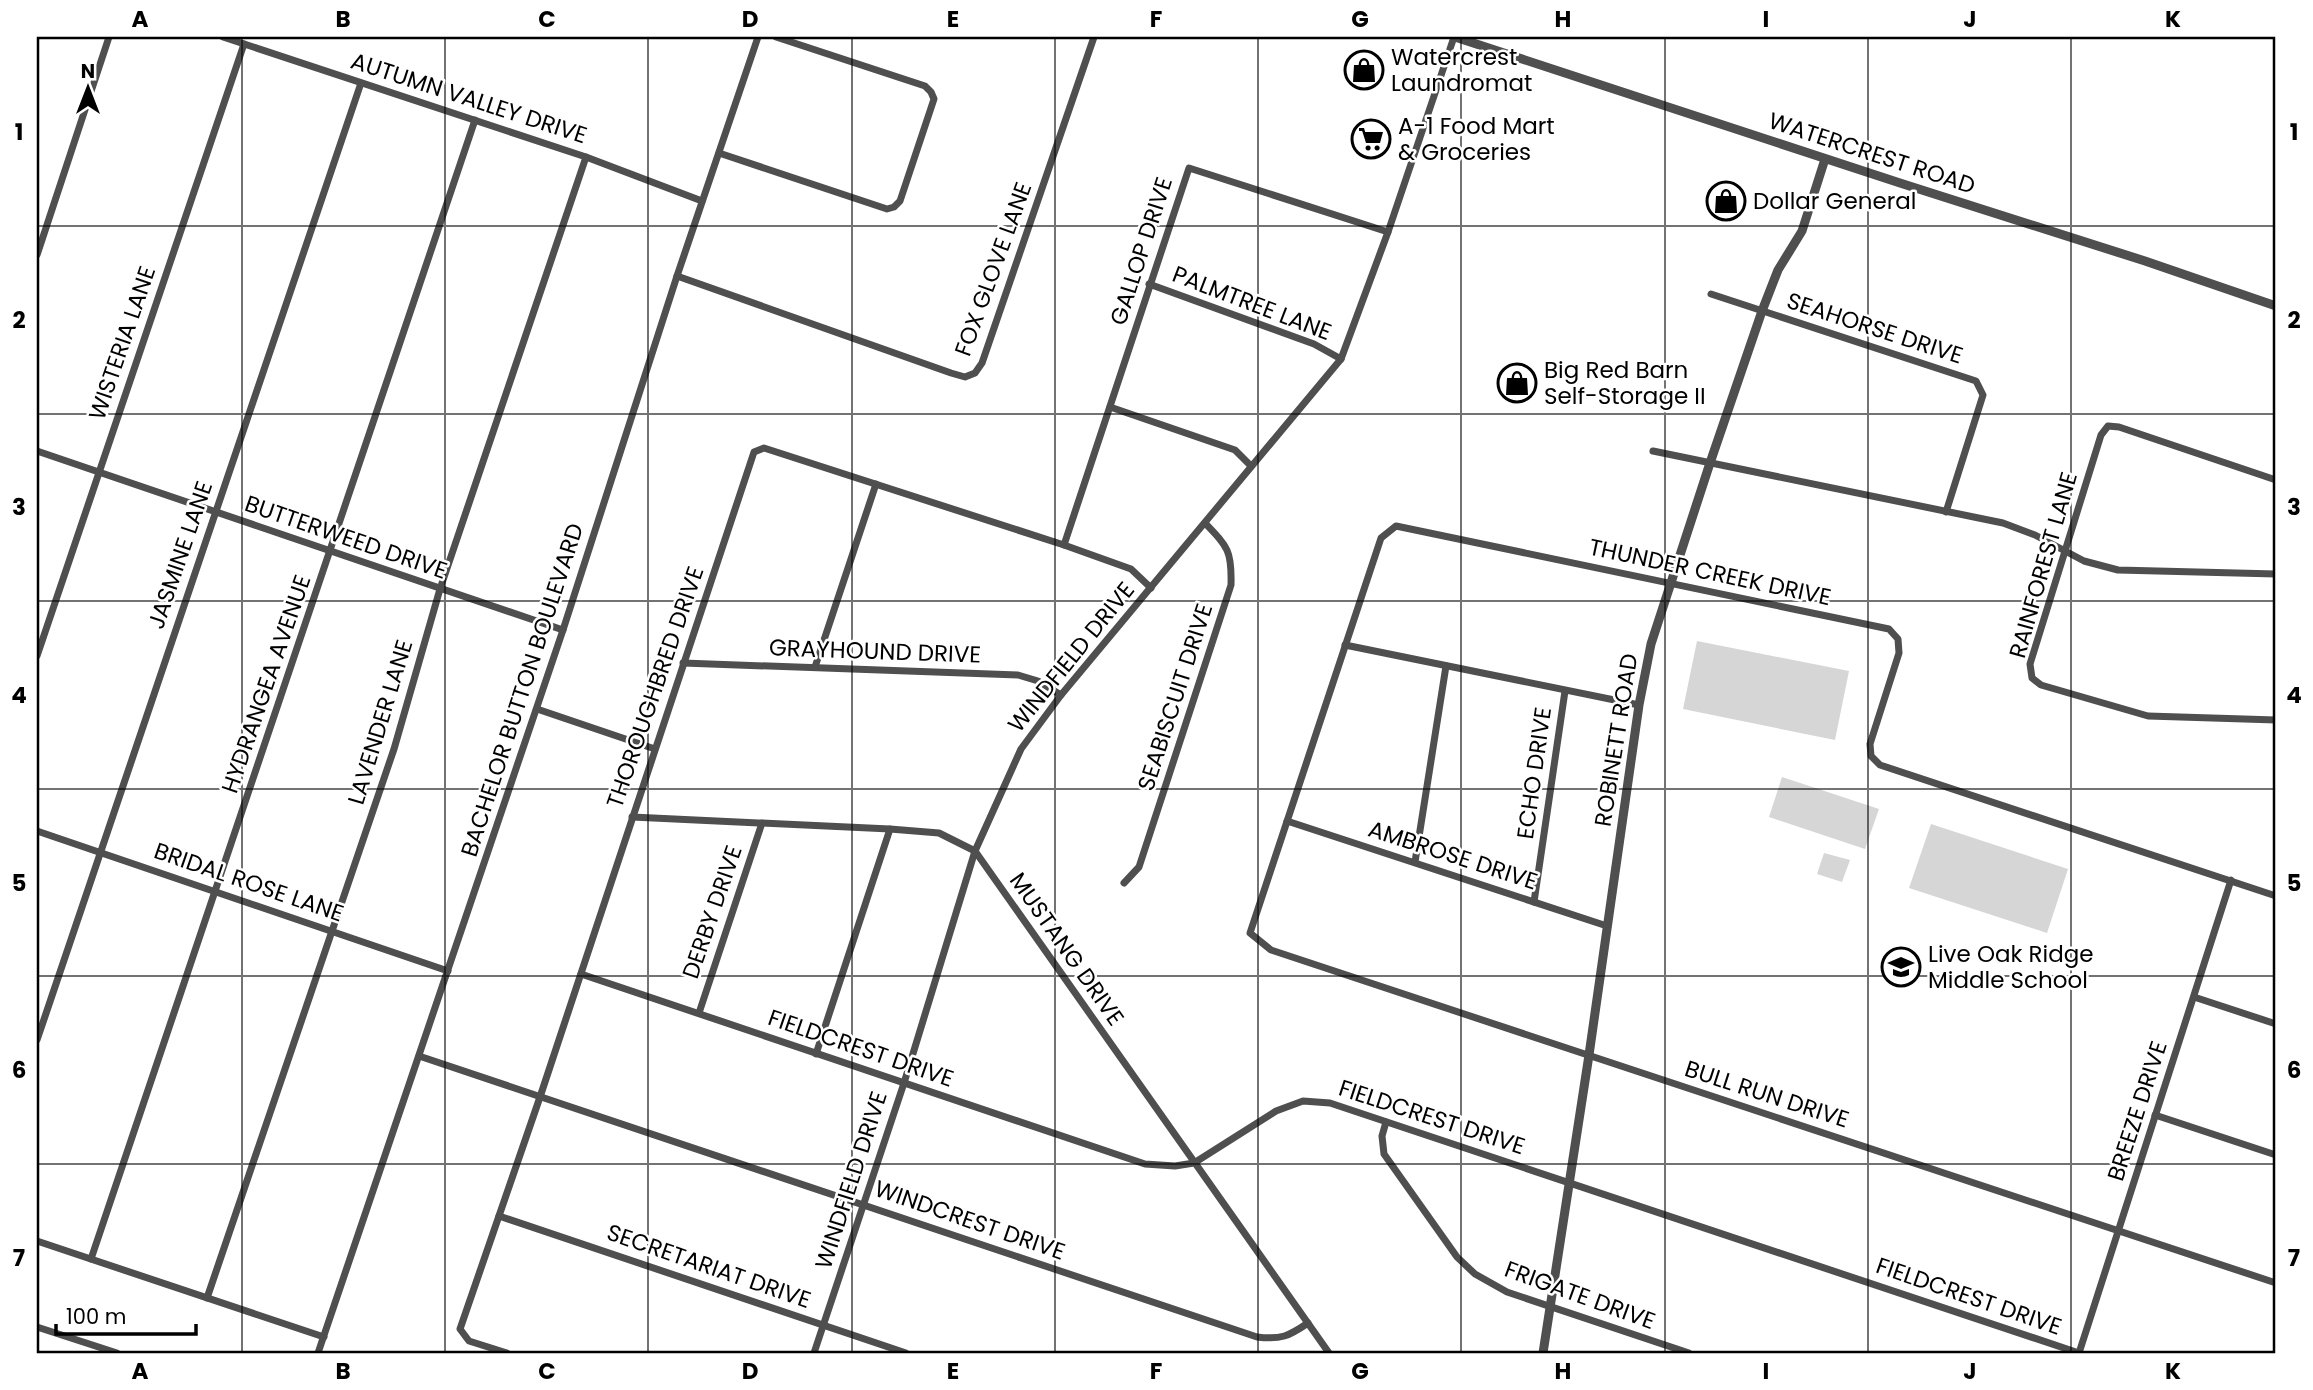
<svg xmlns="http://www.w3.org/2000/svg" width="2313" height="1390" font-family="Poppins,sans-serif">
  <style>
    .green { fill: #d6d6d6 }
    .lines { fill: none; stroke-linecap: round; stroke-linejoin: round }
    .minor { stroke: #4f4f4f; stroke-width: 7 }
    .tertiary { stroke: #4f4f4f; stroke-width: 9 }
    .grid { fill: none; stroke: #000; stroke-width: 2; stroke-opacity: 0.55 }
    .labels { text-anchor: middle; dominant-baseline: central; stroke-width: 5; stroke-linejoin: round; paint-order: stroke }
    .poi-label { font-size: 23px; fill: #000; stroke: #fff; text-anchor: start }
    .street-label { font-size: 23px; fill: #000; stroke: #fff }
    .neatline { fill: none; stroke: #000; stroke-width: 2.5 }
    .grid-label { font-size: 23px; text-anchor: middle; font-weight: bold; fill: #000 }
  </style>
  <rect width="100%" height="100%" fill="#fff"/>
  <g class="green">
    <path d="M 1697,641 L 1849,671 L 1835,740 L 1683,709 Z"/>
    <path d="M 1782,777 L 1879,809 L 1865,849 L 1769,817 Z"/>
    <path d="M 1931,824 L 2068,869 L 2047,933 L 1909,888 Z"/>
    <path d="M 1824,853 L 1850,860 L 1842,882 L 1817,874 Z"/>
  </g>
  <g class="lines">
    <g class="minor">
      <path d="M 223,37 L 586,157 L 702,201"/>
      <path d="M 719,153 L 887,209 L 894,207 L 900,201 L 934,99 L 931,92 L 925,86 L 776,37"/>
      <path d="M 37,255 L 109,37"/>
      <path d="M 677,276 L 951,373 L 965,377 L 975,373 L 982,363 L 1094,37"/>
      <path d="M 1149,284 L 1314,344 L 1341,359"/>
      <path d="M 1711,294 L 1976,381 L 1983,395 L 1946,512"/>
      <path d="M 1110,407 L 1235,450 L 1251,466"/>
      <path d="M 37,451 L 563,630"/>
      <path d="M 1653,451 L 2003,523 L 2035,535 L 2084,561 L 2118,570 L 2276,574"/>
      <path d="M 2276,480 L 2119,427 L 2108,426 L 2101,435 L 2030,664 L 2032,678 L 2041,685 L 2148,716 L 2276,720"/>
      <path d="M 1064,545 L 1189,168 L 1388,232"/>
      <path d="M 1345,645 L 1639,705"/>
      <path d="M 37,656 L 244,44"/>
      <path d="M 683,663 L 1018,675 L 1038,681 L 1061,695"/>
      <path d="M 815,667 L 876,484"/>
      <path d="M 537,709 L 655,749"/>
      <path d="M 632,817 L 890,829 L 939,833 L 975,851 L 1329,1353"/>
      <path d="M 1287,821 L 1607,926"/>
      <path d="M 37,831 L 448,971"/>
      <path d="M 1415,862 L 1446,666"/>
      <path d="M 1124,883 L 1139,867 L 1231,585 C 1232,551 1228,547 1205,523"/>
      <path d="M 2276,896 L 1880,765 L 1871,756 L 1870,744 L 1899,653 L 1898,639 L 1889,629 L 1396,526 L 1381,538 L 1250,933 L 1271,950 L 2276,1283"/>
      <path d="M 1534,902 L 1565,691"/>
      <path d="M 581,974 L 1145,1164 L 1175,1166 L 1194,1163 L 1276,1111 L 1303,1101 L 1330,1103 L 2079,1353"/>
      <path d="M 2194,997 L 2276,1024"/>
      <path d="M 699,1013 L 762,823"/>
      <path d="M 37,1040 L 361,83"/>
      <path d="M 816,1054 L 890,829"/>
      <path d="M 419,1056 L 1257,1337 C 1281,1340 1289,1336 1308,1323"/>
      <path d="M 2155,1115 L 2276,1155"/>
      <path d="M 1386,1122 L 1382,1136 L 1384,1154 L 1457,1257 L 1475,1274 L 1507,1292 L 1689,1353"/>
      <path d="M 499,1216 L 906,1353"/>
      <path d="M 37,1241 L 324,1337"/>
      <path d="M 91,1259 L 475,120"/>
      <path d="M 207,1298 L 394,749 L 440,589 L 586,157"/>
      <path d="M 37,1327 L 117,1353"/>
      <path d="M 318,1353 L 563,630 L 677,276 L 758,37"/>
      <path d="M 507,1353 L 469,1341 L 460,1329 L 540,1097 L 754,452 L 764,448 L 1064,545 L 1131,569 L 1151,588"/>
      <path d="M 814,1353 L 904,1083 L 975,851 L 1021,749 L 1061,695 L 1341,359 L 1388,232 L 1454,37"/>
      <path d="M 2079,1353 L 2231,880"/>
    </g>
    <g class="tertiary">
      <path d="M 1455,37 L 1900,183 L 2145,261 L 2276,306"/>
      <path d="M 1543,1353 L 1589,1055 L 1639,705 L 1651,644 L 1710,463 L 1762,311 L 1778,270 L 1802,231 L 1825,159"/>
    </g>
  </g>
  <path class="grid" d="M 242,37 L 242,1353M 445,37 L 445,1353M 648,37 L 648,1353M 852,37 L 852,1353M 1055,37 L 1055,1353M 1258,37 L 1258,1353M 1461,37 L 1461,1353M 1665,37 L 1665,1353M 1868,37 L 1868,1353M 2071,37 L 2071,1353M 37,226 L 2276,226M 37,414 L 2276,414M 37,601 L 2276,601M 37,789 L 2276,789M 37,976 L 2276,976M 37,1164 L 2276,1164"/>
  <defs>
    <symbol id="shop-ring" viewBox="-11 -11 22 22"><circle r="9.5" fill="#fff" stroke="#000" stroke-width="1.5"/><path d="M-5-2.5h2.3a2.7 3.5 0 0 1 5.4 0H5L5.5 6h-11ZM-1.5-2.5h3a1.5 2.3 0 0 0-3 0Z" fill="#000"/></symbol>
    <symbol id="supermarket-ring" viewBox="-11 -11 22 22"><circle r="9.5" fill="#fff" stroke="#000" stroke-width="1.5"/><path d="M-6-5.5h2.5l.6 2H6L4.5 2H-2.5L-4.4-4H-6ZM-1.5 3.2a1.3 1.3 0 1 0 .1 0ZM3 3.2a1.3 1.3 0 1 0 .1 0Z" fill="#000"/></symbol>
    <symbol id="school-ring" viewBox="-11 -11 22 22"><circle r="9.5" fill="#fff" stroke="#000" stroke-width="1.5"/><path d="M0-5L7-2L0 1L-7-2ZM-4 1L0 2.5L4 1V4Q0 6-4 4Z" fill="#000"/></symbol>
  </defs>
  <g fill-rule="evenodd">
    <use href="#shop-ring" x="1342" y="48" width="44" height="44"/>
    <use href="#supermarket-ring" x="1349" y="117" width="44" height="44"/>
    <use href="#shop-ring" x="1704" y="179" width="44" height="44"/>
    <use href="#shop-ring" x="1495" y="361" width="44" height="44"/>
    <use href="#school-ring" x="1879" y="945" width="44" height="44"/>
  </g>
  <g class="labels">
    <g class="poi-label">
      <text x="1391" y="57">Watercrest<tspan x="1391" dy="26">Laundromat</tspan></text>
      <text x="1398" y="126">A-1 Food Mart<tspan x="1398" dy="26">&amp; Groceries</tspan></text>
      <text x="1753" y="201">Dollar General</text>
      <text x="1544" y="370">Big Red Barn<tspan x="1544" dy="26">Self-Storage II</tspan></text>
      <text x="1928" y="954">Live Oak Ridge<tspan x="1928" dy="26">Middle School</tspan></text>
    </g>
    <g class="street-label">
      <text transform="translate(469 98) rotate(18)">AUTUMN VALLEY DRIVE</text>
      <text transform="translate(1872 153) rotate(18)">WATERCREST ROAD</text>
      <text transform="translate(1141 251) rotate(-72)">GALLOP DRIVE</text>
      <text transform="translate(993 269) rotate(-70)">FOX GLOVE LANE</text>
      <text transform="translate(1252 303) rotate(21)">PALMTREE LANE</text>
      <text transform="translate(1875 328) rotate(18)">SEAHORSE DRIVE</text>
      <text transform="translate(122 343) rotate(-71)">WISTERIA LANE</text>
      <text transform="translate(346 537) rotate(19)">BUTTERWEED DRIVE</text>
      <text transform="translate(180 555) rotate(-71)">JASMINE LANE</text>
      <text transform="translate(2043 565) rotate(-74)">RAINFOREST LANE</text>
      <text transform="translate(1710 572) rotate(12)">THUNDER CREEK DRIVE</text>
      <text transform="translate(875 651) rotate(2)">GRAYHOUND DRIVE</text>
      <text transform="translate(1071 657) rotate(-51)">WINDFIELD DRIVE</text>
      <text transform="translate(266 684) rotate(-71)">HYDRANGEA AVENUE</text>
      <text transform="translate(655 687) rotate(-71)">THOROUGHBRED DRIVE</text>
      <text transform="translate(522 690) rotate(-72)">BACHELOR BUTTON BOULEVARD</text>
      <text transform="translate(1175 697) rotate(-72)">SEABISCUIT DRIVE</text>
      <text transform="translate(380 722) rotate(-73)">LAVENDER LANE</text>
      <text transform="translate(1616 740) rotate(-81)">ROBINETT ROAD</text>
      <text transform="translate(1534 773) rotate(-82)">ECHO DRIVE</text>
      <text transform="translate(1453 855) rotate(18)">AMBROSE DRIVE</text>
      <text transform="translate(249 882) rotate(19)">BRIDAL ROSE LANE</text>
      <text transform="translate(712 912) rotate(-71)">DERBY DRIVE</text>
      <text transform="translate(1067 949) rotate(55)">MUSTANG DRIVE</text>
      <text transform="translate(861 1048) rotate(19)">FIELDCREST DRIVE</text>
      <text transform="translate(1767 1094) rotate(18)">BULL RUN DRIVE</text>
      <text transform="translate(2137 1111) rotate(-72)">BREEZE DRIVE</text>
      <text transform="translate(1432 1117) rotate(18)">FIELDCREST DRIVE</text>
      <text transform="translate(851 1180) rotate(-72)">WINDFIELD DRIVE</text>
      <text transform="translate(970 1220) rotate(19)">WINDCREST DRIVE</text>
      <text transform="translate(709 1266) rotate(19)">SECRETARIAT DRIVE</text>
      <text transform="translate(1580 1295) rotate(20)">FRIGATE DRIVE</text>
      <text transform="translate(1969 1296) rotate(19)">FIELDCREST DRIVE</text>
    </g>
  </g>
  <rect width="2313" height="1390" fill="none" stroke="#ffffff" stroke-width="77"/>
  <g transform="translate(88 88)" stroke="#ffffff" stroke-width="5" paint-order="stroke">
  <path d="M0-5L12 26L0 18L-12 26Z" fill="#000000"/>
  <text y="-10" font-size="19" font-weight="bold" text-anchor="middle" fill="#000000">N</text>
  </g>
  <path d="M56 1324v10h140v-10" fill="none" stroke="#000000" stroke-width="3.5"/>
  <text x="66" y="1324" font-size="21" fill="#000000" stroke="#ffffff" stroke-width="5" paint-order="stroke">100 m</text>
  <rect x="38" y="38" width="2236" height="1314" class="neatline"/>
  <g class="grid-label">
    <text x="140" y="27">A</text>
    <text x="343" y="27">B</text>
    <text x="547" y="27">C</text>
    <text x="750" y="27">D</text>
    <text x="953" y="27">E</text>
    <text x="1156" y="27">F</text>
    <text x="1360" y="27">G</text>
    <text x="1563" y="27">H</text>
    <text x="1766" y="27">I</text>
    <text x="1970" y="27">J</text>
    <text x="2173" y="27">K</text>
    <text x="19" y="140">1</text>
    <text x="2294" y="140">1</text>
    <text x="19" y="328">2</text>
    <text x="2294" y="328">2</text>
    <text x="19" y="515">3</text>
    <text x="2294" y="515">3</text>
    <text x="19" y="703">4</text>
    <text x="2294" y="703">4</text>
    <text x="19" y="891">5</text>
    <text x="2294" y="891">5</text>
    <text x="19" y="1078">6</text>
    <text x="2294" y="1078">6</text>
    <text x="19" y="1266">7</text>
    <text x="2294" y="1266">7</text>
    <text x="140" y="1379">A</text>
    <text x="343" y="1379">B</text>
    <text x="547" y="1379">C</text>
    <text x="750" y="1379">D</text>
    <text x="953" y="1379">E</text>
    <text x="1156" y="1379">F</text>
    <text x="1360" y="1379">G</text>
    <text x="1563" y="1379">H</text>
    <text x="1766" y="1379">I</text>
    <text x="1970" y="1379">J</text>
    <text x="2173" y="1379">K</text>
  </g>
</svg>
